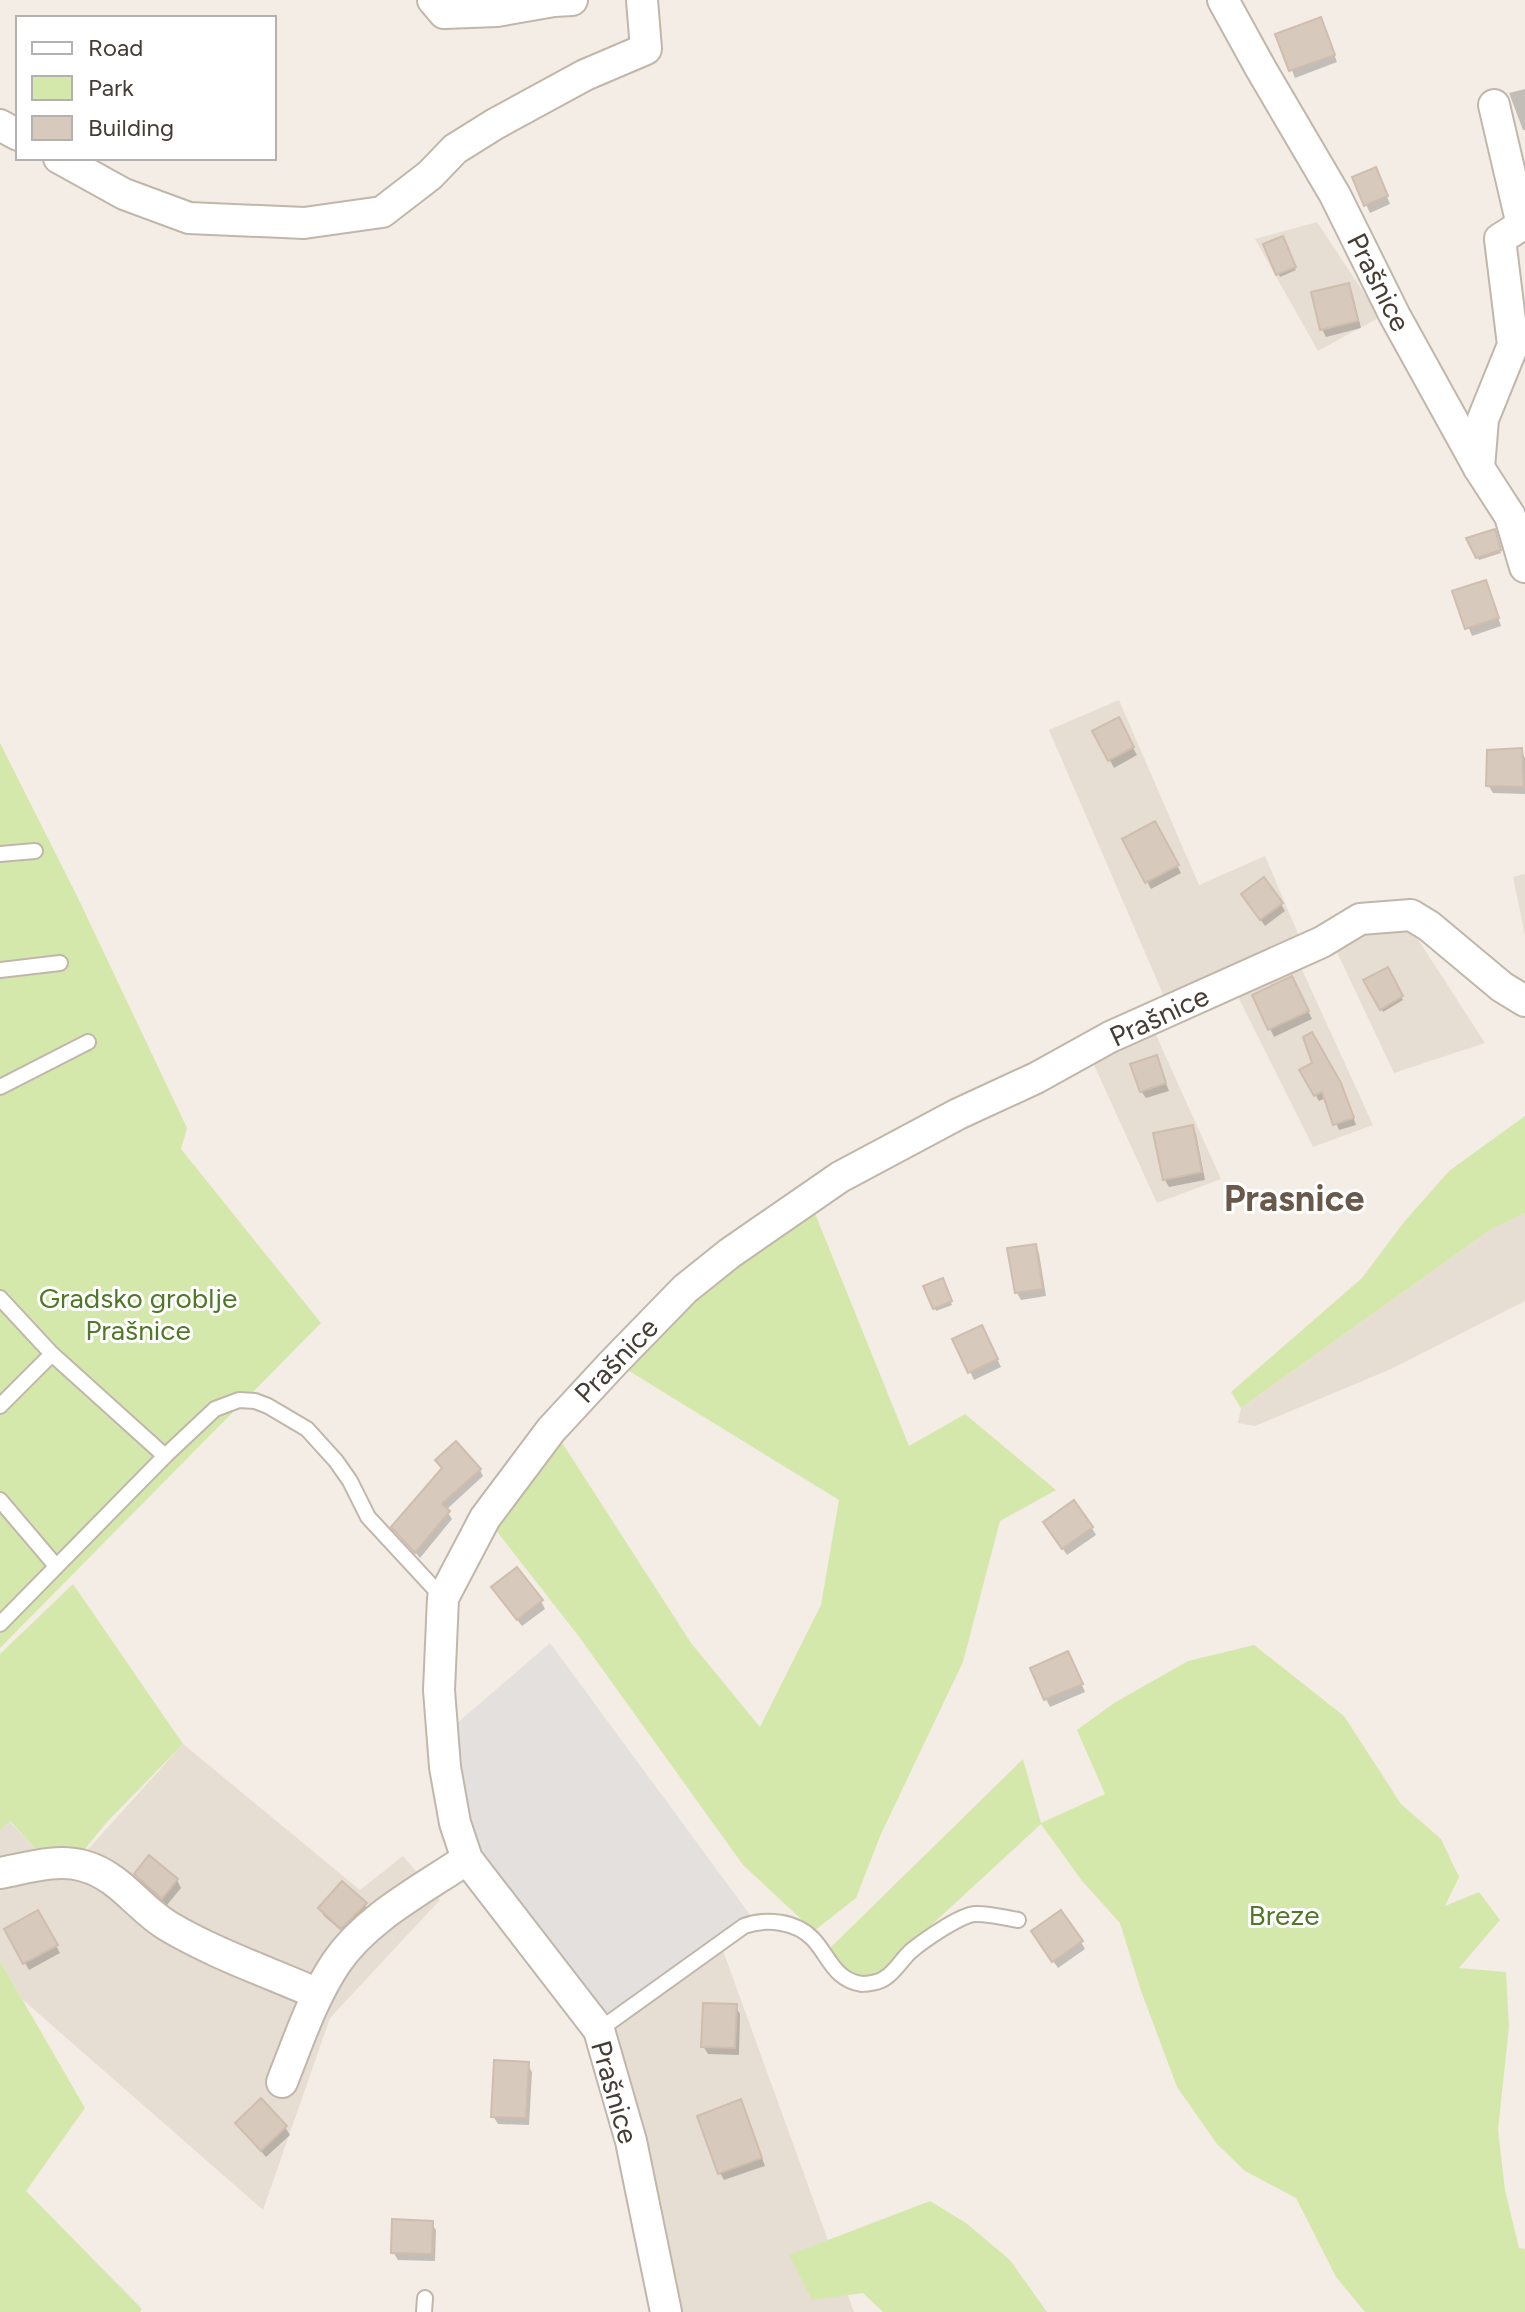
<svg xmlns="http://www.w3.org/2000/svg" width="1525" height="2312" font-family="Figtree,sans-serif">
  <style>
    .residential { fill: #e7ded3 }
    .green { fill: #d5e8ac }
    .parking { fill: #e3e0dd }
    .shadow { fill: #0003 }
    .building { fill: #d8c9bd; stroke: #cfbdad; stroke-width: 2 }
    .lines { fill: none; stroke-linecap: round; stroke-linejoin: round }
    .lane-casing { stroke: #c1b6aa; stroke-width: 18 }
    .street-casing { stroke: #c1b6aa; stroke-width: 34 }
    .lane { stroke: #fff; stroke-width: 14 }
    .street { stroke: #fff; stroke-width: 30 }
    .labels { text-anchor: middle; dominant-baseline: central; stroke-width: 6; stroke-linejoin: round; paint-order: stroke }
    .street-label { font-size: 28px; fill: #453c34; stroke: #fff }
    .park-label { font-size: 28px; fill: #507827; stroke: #fff }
    .district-label { font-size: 36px; font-weight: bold; fill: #68594b; stroke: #fff }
  </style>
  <rect width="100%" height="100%" fill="#f3ede5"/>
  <g class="residential">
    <path d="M 1317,222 L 1380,317 L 1318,351 L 1255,239 Z"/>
    <path d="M 1119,700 L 1199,885 L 1265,856 L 1302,943 L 1166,1001 L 1049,730 Z"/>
    <path d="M 1525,874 L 1525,936 L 1513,877 Z"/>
    <path d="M 1412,930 L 1485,1043 L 1394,1073 L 1336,950 L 1299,963 L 1373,1125 L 1313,1147 L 1235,991 L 1152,1026 L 1221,1179 L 1157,1203 L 1083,1041 L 1341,931 Z"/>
    <path d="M 1525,1213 L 1525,1301 L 1391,1369 L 1255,1426 L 1238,1423 L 1241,1408 L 1490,1230 Z"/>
    <path d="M 183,1744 L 360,1890 L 403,1856 L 440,1900 L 330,2018 L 263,2210 L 22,1999 L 0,1961 L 0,1830 L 9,1821 L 63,1877 Z"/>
    <path d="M 721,1945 L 854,2312 L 676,2312 L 611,2030 Z"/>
  </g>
  <g class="green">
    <path d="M 0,743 L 78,898 L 187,1128 L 181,1149 L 321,1323 L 0,1648 Z"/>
    <path d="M 1525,1116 L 1525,1213 L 1490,1230 L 1241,1408 L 1231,1392 L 1362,1278 L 1404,1222 L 1449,1171 Z"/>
    <path d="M 812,1206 L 909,1446 L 965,1414 L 1056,1490 L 1000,1521 L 963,1662 L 881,1834 L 856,1898 L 814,1931 L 743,1865 L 580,1638 L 495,1529 L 561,1441 L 691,1643 L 760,1727 L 821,1605 L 839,1500 L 621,1366 L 691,1294 Z"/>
    <path d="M 73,1584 L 183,1744 L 107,1822 L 62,1877 L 10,1821 L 0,1830 L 0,1654 Z"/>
    <path d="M 1254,1645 L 1344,1716 L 1401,1804 L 1441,1839 L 1459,1877 L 1445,1906 L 1479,1892 L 1500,1920 L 1459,1968 L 1506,1972 L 1509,2027 L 1498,2130 L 1505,2190 L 1519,2248 L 1525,2249 L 1525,2312 L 1365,2312 L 1336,2277 L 1296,2198 L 1245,2171 L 1217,2144 L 1177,2087 L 1141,1991 L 1120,1923 L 1082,1881 L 1041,1824 L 862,1989 L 829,1949 L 1023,1759 L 1041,1823 L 1105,1794 L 1077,1730 L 1114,1703 L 1188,1661 Z"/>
    <path d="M 0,1961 L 85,2108 L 26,2191 L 142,2309 L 140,2312 L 0,2312 Z"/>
    <path d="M 930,2201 L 966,2223 L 1010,2260 L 1047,2312 L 883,2312 L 863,2293 L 812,2300 L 789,2255 Z"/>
  </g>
  <path class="parking" d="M 550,1643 L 753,1919 L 611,2030 L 478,1852 L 441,1737 Z"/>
  <g class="shadow">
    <path d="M 1324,27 L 1337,62 L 1295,78 L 1278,35 Z"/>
    <path d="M 1525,89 L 1525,130 L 1523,130 L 1509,93 Z"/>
    <path d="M 1379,177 L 1390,204 L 1370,213 L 1354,178 Z"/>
    <path d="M 1282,238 L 1296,270 L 1280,277 L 1265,246 Z"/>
    <path d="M 1348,285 L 1352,292 L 1361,328 L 1326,337 L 1322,329 Z"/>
    <path d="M 1496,534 L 1501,553 L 1479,560 L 1469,539 Z"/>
    <path d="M 1489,590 L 1501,626 L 1472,636 L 1455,592 Z"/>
    <path d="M 1118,720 L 1137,755 L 1114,768 L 1095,732 Z"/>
    <path d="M 1521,750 L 1525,758 L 1525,794 L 1493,793 L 1488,785 Z"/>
    <path d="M 1155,824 L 1181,873 L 1151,889 L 1125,840 Z"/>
    <path d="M 1248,902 L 1281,904 L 1285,911 L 1265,926 Z"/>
    <path d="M 1387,970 L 1403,1000 L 1383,1012 L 1366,981 Z"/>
    <path d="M 1296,985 L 1312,1019 L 1274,1037 L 1254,996 Z"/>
    <path d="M 1156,1057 L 1169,1091 L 1146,1098 L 1141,1091 Z"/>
    <path d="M 1302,1071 L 1344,1092 L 1356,1125 L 1339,1130 L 1326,1098 L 1319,1101 Z"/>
    <path d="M 1192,1127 L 1196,1134 L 1205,1180 L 1169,1187 L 1165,1180 L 1155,1134 Z"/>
    <path d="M 1035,1246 L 1039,1253 L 1046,1296 L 1021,1300 L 1017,1293 Z"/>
    <path d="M 942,1281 L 952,1305 L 936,1311 L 926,1287 Z"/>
    <path d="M 986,1335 L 1001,1367 L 974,1380 L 955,1340 Z"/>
    <path d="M 437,1461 L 480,1470 L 483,1476 L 446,1510 L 452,1519 L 420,1558 L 394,1527 L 443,1469 Z"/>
    <path d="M 1092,1528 L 1096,1535 L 1067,1555 L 1050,1529 Z"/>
    <path d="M 498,1595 L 541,1601 L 545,1609 L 522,1626 Z"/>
    <path d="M 1072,1661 L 1085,1692 L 1050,1707 L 1046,1699 Z"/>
    <path d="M 137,1875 L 177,1880 L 181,1888 L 167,1905 L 141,1882 Z"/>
    <path d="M 365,1905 L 370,1912 L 346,1935 L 324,1916 L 320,1909 Z"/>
    <path d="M 38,1913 L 60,1953 L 29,1970 L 6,1930 Z"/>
    <path d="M 1038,1939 L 1081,1942 L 1085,1949 L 1058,1968 Z"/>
    <path d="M 735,2006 L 740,2014 L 739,2055 L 708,2054 L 703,2046 Z"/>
    <path d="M 527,2064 L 532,2072 L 529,2125 L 498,2124 L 493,2116 Z"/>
    <path d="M 744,2109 L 765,2166 L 724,2180 L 720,2173 Z"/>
    <path d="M 237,2123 L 285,2127 L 290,2135 L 266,2157 Z"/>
    <path d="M 431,2223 L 436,2230 L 435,2261 L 398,2260 L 393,2252 Z"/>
  </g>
  <g class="building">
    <path d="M 1321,17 L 1335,55 L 1289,71 L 1275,34 Z"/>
    <path d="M 1376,167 L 1388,196 L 1364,206 L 1352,177 Z"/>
    <path d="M 1283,236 L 1296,267 L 1276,275 L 1263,244 Z"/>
    <path d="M 1349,283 L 1358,321 L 1320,330 L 1311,292 Z"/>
    <path d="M 1495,529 L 1501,550 L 1476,558 L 1466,538 Z"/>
    <path d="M 1486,580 L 1499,618 L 1465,629 L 1452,591 Z"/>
    <path d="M 1119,717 L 1134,747 L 1108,761 L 1092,731 Z"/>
    <path d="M 1522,748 L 1524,787 L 1486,786 L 1487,750 Z"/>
    <path d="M 1155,821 L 1179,865 L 1145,883 L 1122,839 Z"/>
    <path d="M 1264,877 L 1283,903 L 1260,920 L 1241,894 Z"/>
    <path d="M 1388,967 L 1403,996 L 1380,1010 L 1363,980 Z"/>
    <path d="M 1292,976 L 1309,1011 L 1268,1030 L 1252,995 Z"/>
    <path d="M 1312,1032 L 1341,1083 L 1354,1118 L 1333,1125 L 1322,1092 L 1314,1096 L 1299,1070 L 1312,1063 L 1303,1037 Z"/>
    <path d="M 1157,1055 L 1166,1083 L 1140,1092 L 1130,1064 Z"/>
    <path d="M 1193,1125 L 1202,1172 L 1163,1180 L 1153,1133 Z"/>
    <path d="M 1036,1244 L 1043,1289 L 1015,1293 L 1007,1248 Z"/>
    <path d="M 943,1278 L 952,1301 L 933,1309 L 923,1286 Z"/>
    <path d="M 982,1325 L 998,1359 L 968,1373 L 952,1339 Z"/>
    <path d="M 456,1441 L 481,1469 L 442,1504 L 450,1511 L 415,1553 L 391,1527 L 442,1468 L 435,1460 Z"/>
    <path d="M 1074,1500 L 1093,1527 L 1062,1549 L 1043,1522 Z"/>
    <path d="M 517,1567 L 543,1600 L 517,1620 L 491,1587 Z"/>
    <path d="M 1068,1651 L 1083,1684 L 1044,1700 L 1030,1668 Z"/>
    <path d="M 149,1855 L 178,1879 L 162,1899 L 134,1874 Z"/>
    <path d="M 342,1881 L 367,1903 L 341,1929 L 318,1908 Z"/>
    <path d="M 38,1910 L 58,1945 L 23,1964 L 4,1929 Z"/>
    <path d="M 1061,1910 L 1083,1941 L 1052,1962 L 1031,1931 Z"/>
    <path d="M 703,2003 L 737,2004 L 735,2048 L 701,2047 Z"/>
    <path d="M 494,2060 L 529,2062 L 526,2118 L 491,2117 Z"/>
    <path d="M 261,2098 L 287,2126 L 261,2151 L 235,2123 Z"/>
    <path d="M 741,2099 L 762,2158 L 718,2174 L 697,2116 Z"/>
    <path d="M 392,2219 L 433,2221 L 432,2254 L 391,2253 Z"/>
  </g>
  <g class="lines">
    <defs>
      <g id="lane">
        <path d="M 0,854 L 35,851"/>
        <path d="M 0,970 L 60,963"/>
        <path d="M 0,1087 L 88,1042"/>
        <path d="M 0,1298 L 52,1354 L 165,1456"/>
        <path d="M 0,1406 L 52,1354"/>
        <path d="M 0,1500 L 56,1566"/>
        <path d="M 0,1624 L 165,1456 L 215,1409 L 239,1400 L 255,1401 L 268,1406 L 307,1429 L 336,1461 L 350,1481 L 368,1517 L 443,1598"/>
        <path d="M 599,2030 L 744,1926 C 766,1918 796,1921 813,1939 C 829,1956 834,1980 862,1984 C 868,1984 880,1982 885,1978 C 895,1972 902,1959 911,1951 C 923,1941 960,1915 975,1914 C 988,1913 1005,1918 1018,1920"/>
        <path d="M 424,2312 L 425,2298"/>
      </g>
      <g id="street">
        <path d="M 433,0 L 444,13 L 497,11 L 554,1 L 572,0"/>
        <path d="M 1223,0 L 1261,69 L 1335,195 L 1395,316 L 1479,468 L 1510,516 L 1525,567"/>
        <path d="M 0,125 L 18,135"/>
        <path d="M 59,158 L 124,194 L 189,218 L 304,223 L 382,212 L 430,175 L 455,149 L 495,124 L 585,75 L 646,49 L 642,0"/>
        <path d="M 1479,468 L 1483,419 L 1513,345 L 1500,239 L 1522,225 L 1494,105"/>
        <path d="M 0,1873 C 27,1868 57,1858 84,1866 C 120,1876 138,1908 168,1926 C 215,1954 268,1972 318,1994"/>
        <path d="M 282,2082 C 298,2042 312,1999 336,1963 C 366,1918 423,1889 467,1859"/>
        <path d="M 666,2312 L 631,2141 L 599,2030 L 467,1859 L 455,1823 L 445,1767 L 439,1690 L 443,1598 L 485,1518 L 551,1430 L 613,1363 L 685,1289 L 730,1253 L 840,1177 L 958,1114 L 1036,1078 L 1110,1037 L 1322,942 L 1360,919 L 1411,915 L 1429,926 L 1502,987 L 1525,1001"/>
      </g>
    </defs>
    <use href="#lane" class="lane-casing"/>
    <use href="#street" class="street-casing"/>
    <use href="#lane" class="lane"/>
    <use href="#street" class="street"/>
  </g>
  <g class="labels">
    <g class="street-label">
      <text transform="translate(1379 282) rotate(63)">Prašnice</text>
      <text transform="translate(1159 1016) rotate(-25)">Prašnice</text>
      <text transform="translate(616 1360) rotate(-46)">Prašnice</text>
      <text transform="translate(615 2092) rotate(74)">Prašnice</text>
    </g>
    <g class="park-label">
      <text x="138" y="1298">Gradsko groblje<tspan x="138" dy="32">Prašnice</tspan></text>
      <text x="1284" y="1915">Breze</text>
    </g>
    <g class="district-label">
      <text x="1294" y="1198">Prasnice</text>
    </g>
  </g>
  <rect x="16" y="16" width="260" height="144" fill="#ffffff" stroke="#b5b1ae" stroke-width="2"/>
  <rect x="32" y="42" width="40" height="12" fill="#ffffff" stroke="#b5b1ae" stroke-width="2"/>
  <text x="88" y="56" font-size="24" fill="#453c34">Road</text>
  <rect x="32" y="76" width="40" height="24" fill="#d5e8ac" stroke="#b5b1ae" stroke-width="2"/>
  <text x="88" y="96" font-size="24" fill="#453c34">Park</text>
  <rect x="32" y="116" width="40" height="24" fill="#d8c9bd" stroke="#b5b1ae" stroke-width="2"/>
  <text x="88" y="136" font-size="24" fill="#453c34">Building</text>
</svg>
